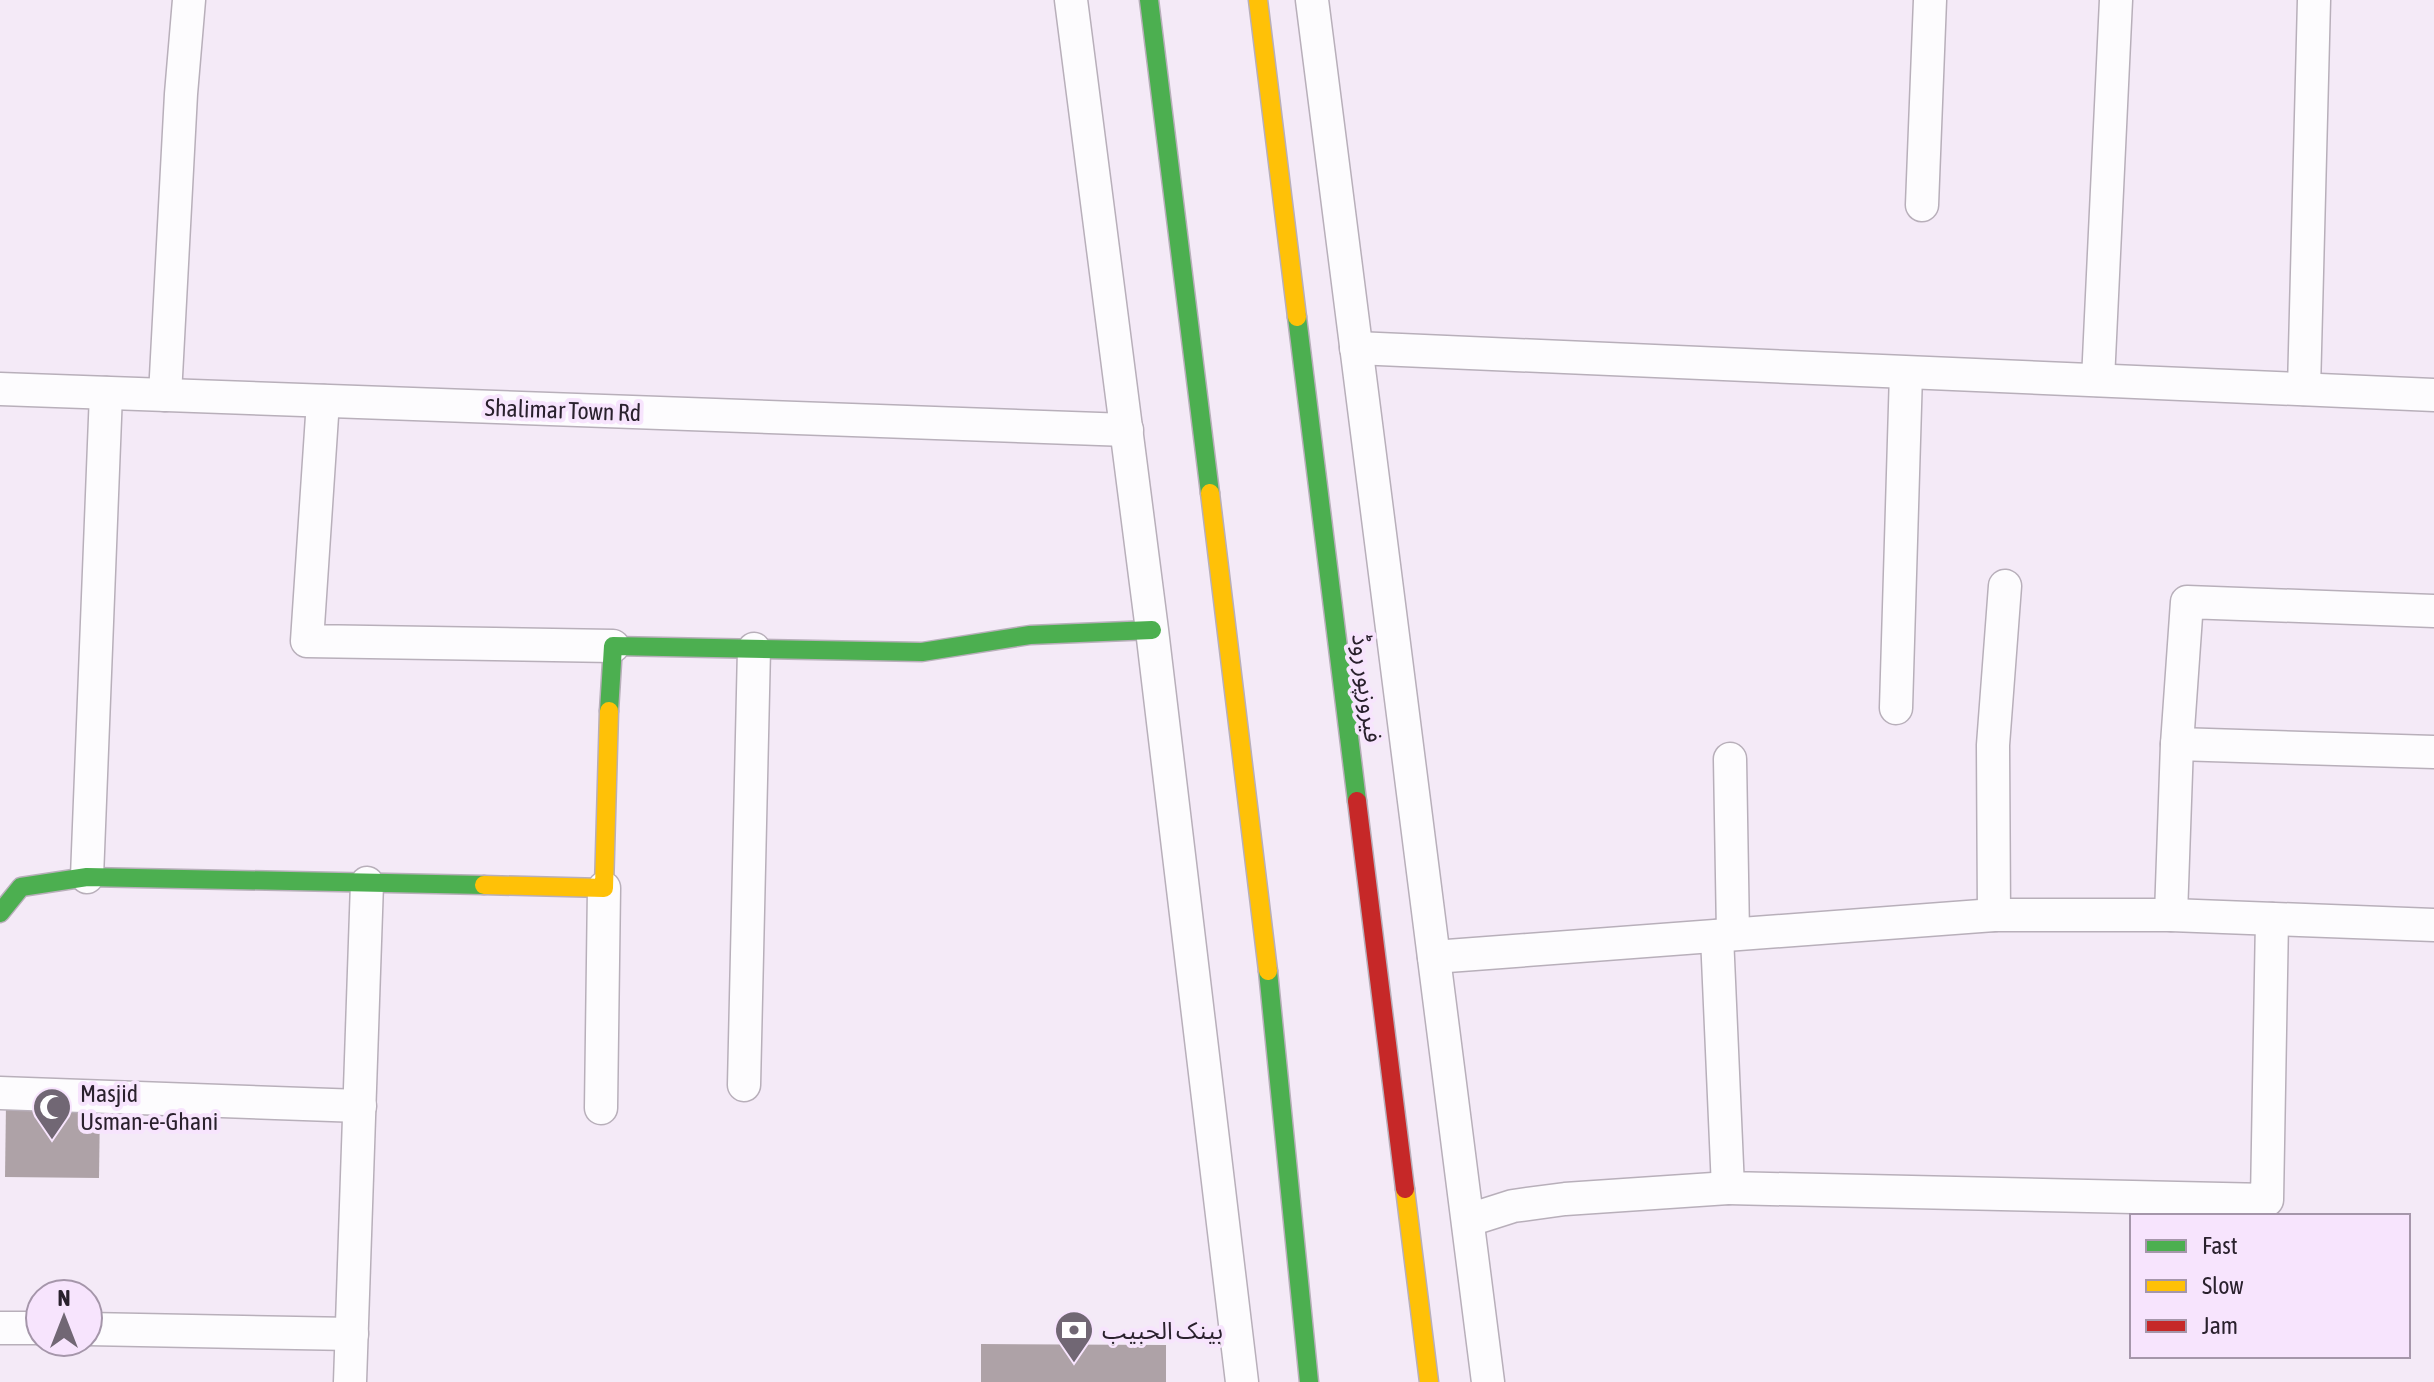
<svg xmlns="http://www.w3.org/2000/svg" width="2434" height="1382" font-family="'Asap Condensed','Noto Sans Arabic',sans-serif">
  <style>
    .building { fill: #aea2a7 }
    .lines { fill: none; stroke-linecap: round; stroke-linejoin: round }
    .street-casing { stroke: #b8afba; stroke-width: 35 }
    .fast-casing { stroke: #b8afba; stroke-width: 21 }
    .slow-casing { stroke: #b8afba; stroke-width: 21 }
    .jam-casing { stroke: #b8afba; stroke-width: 21 }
    .street { stroke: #fdfcfe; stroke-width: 32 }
    .fast { stroke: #4caf50; stroke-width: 18 }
    .slow { stroke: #ffc107; stroke-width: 18 }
    .jam { stroke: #c62828; stroke-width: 18 }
    .labels { text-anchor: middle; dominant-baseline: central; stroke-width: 8; stroke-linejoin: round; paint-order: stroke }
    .street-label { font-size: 24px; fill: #2a212d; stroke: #f7e4fd }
    .poi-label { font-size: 24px; fill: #2a212d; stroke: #f7e4fd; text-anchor: start }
  </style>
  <rect width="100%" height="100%" fill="#f4eaf7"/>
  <g class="building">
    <path d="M 6,1104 L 100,1105 L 99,1178 L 5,1177 Z"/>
    <path d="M 981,1344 L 1166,1345 L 1166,1382 L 981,1382 Z"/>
  </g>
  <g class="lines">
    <defs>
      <g id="street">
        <path d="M 1071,0 L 1152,630 L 1242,1382"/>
        <path d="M 1312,0 L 1488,1382"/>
        <path d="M 1922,205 L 1930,0"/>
        <path d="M 1356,348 L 2434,395"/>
        <path d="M 2098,380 L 2116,0"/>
        <path d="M 0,389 L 1127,430"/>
        <path d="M 2304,389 L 2314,0"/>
        <path d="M 165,395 L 181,94 L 189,0"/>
        <path d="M 323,401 L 307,641 L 613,646"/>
        <path d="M 1896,708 L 1906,373"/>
        <path d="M 2177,744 L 2434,752"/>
        <path d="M 1730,759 L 1733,934"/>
        <path d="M 87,877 L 106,393"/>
        <path d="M 1994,915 L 1993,745 L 2005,586"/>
        <path d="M 2171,915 L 2177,744 L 2187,602 L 2434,611"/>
        <path d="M 1717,936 L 1728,1188 L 2267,1200 L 2272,919"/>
        <path d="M 1434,957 L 1994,915 L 2171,915 L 2434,925"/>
        <path d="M 744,1085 L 754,649"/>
        <path d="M 0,1093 L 360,1106"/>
        <path d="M 601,1108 L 604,888"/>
        <path d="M 1469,1220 L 1513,1206 L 1565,1199 L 1728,1188"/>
        <path d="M 0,1328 L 40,1328"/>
        <path d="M 88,1329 L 352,1334"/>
        <path d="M 350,1382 L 367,883"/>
      </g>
      <g id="fast">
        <path d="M 1149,0 L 1210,493"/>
        <path d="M 1297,317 L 1357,801"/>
        <path d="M 609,711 L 613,646 L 922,652 L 1030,635 L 1152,630"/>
        <path d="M 0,913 L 21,887 L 87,877 L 484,885"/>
        <path d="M 1268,971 L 1309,1382"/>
      </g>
      <g id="slow">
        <path d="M 1258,0 L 1297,317"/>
        <path d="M 1210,493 L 1268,971"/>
        <path d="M 484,885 L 604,888 L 609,711"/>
        <path d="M 1405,1189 L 1429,1382"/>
      </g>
      <path id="jam" d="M 1357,801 L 1405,1189"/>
    </defs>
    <use href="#street" class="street-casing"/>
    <use href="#fast" class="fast-casing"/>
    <use href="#slow" class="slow-casing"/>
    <use href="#jam" class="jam-casing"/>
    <use href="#street" class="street"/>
    <use href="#fast" class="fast"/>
    <use href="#slow" class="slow"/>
    <use href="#jam" class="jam"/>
  </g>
  <defs>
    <symbol id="mosque-pin" viewBox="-11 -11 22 30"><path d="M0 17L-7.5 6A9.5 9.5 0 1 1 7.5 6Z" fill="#716774" stroke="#f7e4fd"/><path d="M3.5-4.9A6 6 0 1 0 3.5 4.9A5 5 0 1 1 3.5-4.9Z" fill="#fff"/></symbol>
    <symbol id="bank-pin" viewBox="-11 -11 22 30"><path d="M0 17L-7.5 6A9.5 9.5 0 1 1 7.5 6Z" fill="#716774" stroke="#f7e4fd"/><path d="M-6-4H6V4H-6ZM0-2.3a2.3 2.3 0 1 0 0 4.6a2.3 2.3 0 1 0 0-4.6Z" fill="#fff"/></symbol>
  </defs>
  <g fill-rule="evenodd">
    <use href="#mosque-pin" x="30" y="1085" width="44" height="60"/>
    <use href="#bank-pin" x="1052" y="1308" width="44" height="60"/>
  </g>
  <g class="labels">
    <g class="street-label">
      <text transform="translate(563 410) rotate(2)">Shalimar Town Rd</text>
      <text transform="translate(1367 688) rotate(83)">فیروزپور روڈ</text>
    </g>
    <g class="poi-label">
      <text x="80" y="1093">Masjid<tspan x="80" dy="28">Usman-e-Ghani</tspan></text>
      <text x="1102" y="1330">بينک الحبيب</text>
    </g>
  </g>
  <rect x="2130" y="1214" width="280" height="144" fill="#f7e4fd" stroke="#a596aa" stroke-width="2"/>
  <rect x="2146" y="1240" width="40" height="12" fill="#4caf50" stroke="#a596aa" stroke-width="2"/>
  <text x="2202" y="1254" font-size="24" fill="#2a212d">Fast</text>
  <rect x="2146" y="1280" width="40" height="12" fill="#ffc107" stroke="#a596aa" stroke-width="2"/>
  <text x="2202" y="1294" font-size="24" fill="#2a212d">Slow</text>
  <rect x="2146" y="1320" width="40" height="12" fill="#c62828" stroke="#a596aa" stroke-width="2"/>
  <text x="2202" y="1334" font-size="24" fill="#2a212d">Jam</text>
  <g transform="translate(64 1318)"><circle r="38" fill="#f7e4fd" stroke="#a596aa" stroke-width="2"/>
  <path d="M0-6L14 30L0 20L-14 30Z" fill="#716774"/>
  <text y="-12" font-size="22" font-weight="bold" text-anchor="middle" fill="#2a212d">N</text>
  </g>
</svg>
